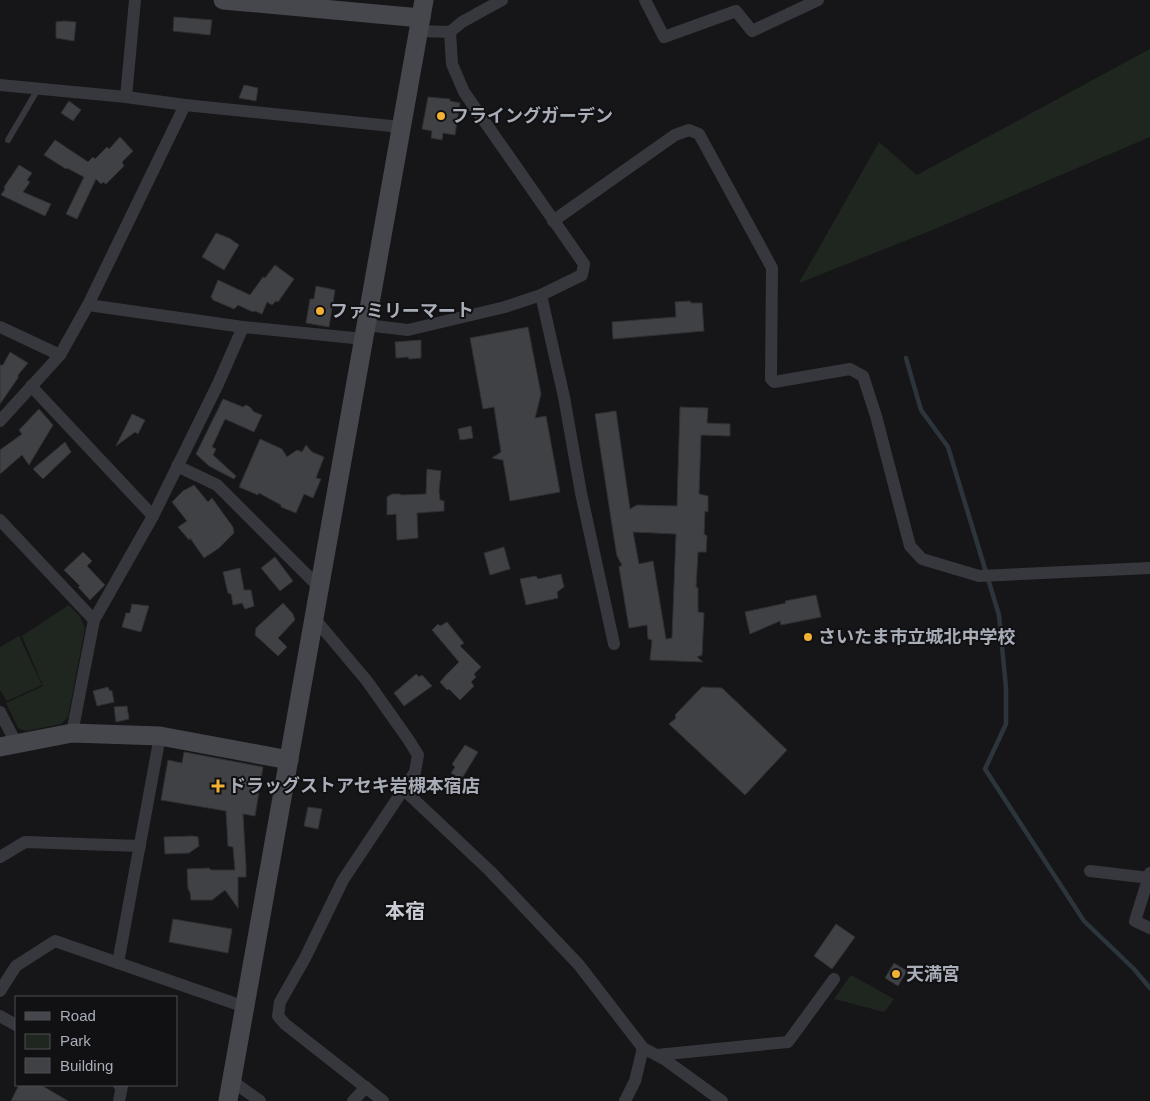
<svg xmlns="http://www.w3.org/2000/svg" width="1150" height="1101" font-family="Helvetica,'Noto Sans JP',sans-serif">
  <style>
    .green { fill: #1e261f }
    .lines { fill: none; stroke-linecap: round; stroke-linejoin: round }
    .stream { stroke: #2c353c; stroke-width: 4.5 }
    .building { fill: #404145; stroke: #303034; fill-rule: evenodd }
    .lane { stroke: #37383d; stroke-width: 6 }
    .street { stroke: #37383d; stroke-width: 12 }
    .secondary { stroke: #45474d; stroke-width: 19 }
    .poi-dot { fill: #f2b134; stroke: #111113; stroke-width: 2 }
    .labels { text-anchor: middle; dominant-baseline: central; stroke-width: 4; stroke-linejoin: round; paint-order: stroke }
    .poi-label { font-size: 18px; font-weight: bold; fill: #a8adb8; stroke: #111113; text-anchor: start }
    .quarter-label { font-size: 20px; font-weight: bold; fill: #c9ccd4; stroke: #111113 }
  </style>
  <rect width="100%" height="100%" fill="#161618"/>
  <g class="green">
    <path d="M 1150,49 L 1150,137 L 935,229 L 799,283 L 879,142 L 917,175 Z"/>
    <path d="M 69,605 L 80,617 L 85,628 L 68,717 L 61,724 L 26,731 L 18,728 L 6,703 L 43,686 L 22,636 Z"/>
    <path d="M 19,636 L 42,685 L 7,701 L 0,690 L 0,647 Z"/>
    <path d="M 851,975 L 894,999 L 884,1012 L 834,999 Z"/>
  </g>
  <g class="lines">
    <path class="stream" d="M 906,358 L 921,410 L 948,447 L 999,615 L 1006,688 L 1006,724 L 985,769 L 1084,921 L 1134,969 L 1150,988"/>
  </g>
  <g class="building">
    <path d="M 174,17 L 212,20 L 210,35 L 173,31 Z"/>
    <path d="M 64,21 L 76,22 L 74,41 L 56,38 L 56,22 Z"/>
    <path d="M 244,85 L 258,88 L 256,101 L 239,98 Z"/>
    <path d="M 428,97 L 450,99 L 450,101 L 460,103 L 455,135 L 443,133 L 442,140 L 431,138 L 432,131 L 422,129 Z"/>
    <path d="M 69,101 L 81,110 L 73,121 L 61,113 Z"/>
    <path d="M 120,137 L 133,151 L 122,162 L 124,166 L 106,184 L 103,182 L 101,184 L 96,179 L 77,219 L 66,214 L 84,177 L 67,168 L 66,169 L 44,155 L 55,140 L 88,162 L 93,157 L 95,159 L 107,147 L 109,149 Z"/>
    <path d="M 19,165 L 32,173 L 27,180 L 30,182 L 23,192 L 51,204 L 45,216 L 1,195 L 5,189 L 4,187 Z"/>
    <path d="M 216,233 L 229,238 L 239,245 L 224,270 L 202,257 Z"/>
    <path d="M 275,265 L 294,279 L 278,302 L 276,301 L 272,305 L 267,302 L 262,314 L 255,311 L 253,312 L 238,305 L 234,309 L 213,300 L 211,297 L 218,280 L 250,295 L 263,277 L 265,278 Z"/>
    <path d="M 316,286 L 335,290 L 329,327 L 306,323 L 310,299 L 314,299 Z"/>
    <path d="M 690,301 L 691,303 L 702,303 L 704,331 L 613,339 L 612,322 L 676,317 L 675,302 Z"/>
    <path d="M 528,327 L 541,394 L 535,418 L 546,416 L 560,492 L 510,501 L 503,460 L 492,458 L 501,452 L 494,407 L 483,409 L 470,338 Z"/>
    <path d="M 421,340 L 421,358 L 409,359 L 408,357 L 396,358 L 395,342 Z"/>
    <path d="M 10,352 L 28,363 L 18,375 L 18,378 L 0,404 L 0,365 L 3,365 Z"/>
    <path d="M 223,399 L 243,407 L 246,405 L 250,407 L 254,412 L 262,415 L 254,432 L 225,419 L 212,447 L 216,449 L 213,455 L 236,476 L 234,479 L 209,466 L 196,454 Z"/>
    <path d="M 680,407 L 708,408 L 707,423 L 730,424 L 730,436 L 701,435 L 699,494 L 708,496 L 708,512 L 705,511 L 704,534 L 707,536 L 706,552 L 698,552 L 696,587 L 698,588 L 698,612 L 704,613 L 702,655 L 697,657 L 703,662 L 650,660 L 652,640 L 648,639 L 647,625 L 629,628 L 619,567 L 622,565 L 617,556 L 613,532 L 595,414 L 616,411 L 630,509 L 637,505 L 677,506 ZM 633,532 L 676,534 L 672,638 L 666,639 L 653,561 L 639,564 Z"/>
    <path d="M 39,409 L 53,425 L 29,465 L 22,455 L 0,474 L 0,450 L 22,434 L 19,430 Z"/>
    <path d="M 132,414 L 145,420 L 138,434 L 135,432 L 116,446 Z"/>
    <path d="M 471,426 L 473,438 L 460,440 L 458,429 Z"/>
    <path d="M 260,439 L 282,449 L 287,457 L 297,450 L 302,452 L 306,445 L 312,452 L 324,457 L 316,478 L 321,479 L 313,498 L 304,494 L 296,513 L 281,507 L 281,505 L 259,493 L 258,495 L 239,487 Z"/>
    <path d="M 65,442 L 71,452 L 43,479 L 33,469 Z"/>
    <path d="M 427,469 L 441,471 L 439,491 L 440,500 L 444,501 L 444,511 L 417,513 L 418,538 L 397,540 L 396,514 L 387,515 L 387,497 L 392,494 L 400,494 L 401,495 L 426,494 Z"/>
    <path d="M 194,485 L 208,502 L 212,498 L 233,527 L 234,533 L 219,548 L 204,558 L 190,538 L 189,540 L 178,527 L 187,521 L 172,502 L 184,490 L 185,490 Z"/>
    <path d="M 504,547 L 510,569 L 490,575 L 484,553 Z"/>
    <path d="M 83,552 L 92,561 L 87,566 L 105,585 L 90,600 L 78,587 L 80,586 L 64,570 Z"/>
    <path d="M 275,557 L 293,581 L 280,591 L 261,568 Z"/>
    <path d="M 240,568 L 244,590 L 251,590 L 254,606 L 245,609 L 242,603 L 233,605 L 231,594 L 228,593 L 223,572 Z"/>
    <path d="M 561,574 L 564,587 L 557,592 L 558,598 L 526,605 L 520,579 L 536,576 L 538,579 Z"/>
    <path d="M 816,595 L 821,617 L 781,625 L 780,621 L 750,634 L 745,612 L 786,603 L 785,601 Z"/>
    <path d="M 283,603 L 293,614 L 295,620 L 278,638 L 287,647 L 278,656 L 255,635 L 256,628 Z"/>
    <path d="M 132,604 L 149,606 L 141,632 L 122,627 L 126,613 L 130,613 Z"/>
    <path d="M 447,622 L 464,643 L 460,646 L 481,667 L 474,674 L 476,677 L 471,682 L 474,686 L 460,700 L 449,689 L 447,690 L 440,682 L 446,675 L 459,662 L 432,630 L 438,624 L 440,626 Z"/>
    <path d="M 416,674 L 419,677 L 422,675 L 432,686 L 404,706 L 394,693 Z"/>
    <path d="M 108,687 L 109,690 L 112,691 L 114,702 L 97,706 L 93,691 Z"/>
    <path d="M 702,687 L 722,688 L 787,750 L 745,795 L 669,724 L 676,718 L 675,715 Z"/>
    <path d="M 127,706 L 129,719 L 116,722 L 114,707 Z"/>
    <path d="M 465,745 L 478,752 L 461,780 L 451,773 L 455,767 L 452,764 Z"/>
    <path d="M 184,752 L 263,767 L 255,816 L 243,814 L 246,867 L 246,877 L 238,877 L 238,908 L 225,890 L 212,900 L 191,900 L 190,892 L 188,889 L 187,869 L 209,868 L 211,870 L 235,870 L 233,847 L 228,846 L 226,811 L 161,800 L 168,760 L 182,763 Z"/>
    <path d="M 308,807 L 322,809 L 318,829 L 304,826 Z"/>
    <path d="M 193,836 L 198,837 L 199,846 L 189,853 L 165,854 L 164,837 Z"/>
    <path d="M 173,919 L 232,929 L 228,953 L 169,942 Z"/>
    <path d="M 836,924 L 855,937 L 832,969 L 814,956 Z"/>
    <path d="M 894,963 L 907,971 L 898,986 L 885,978 Z"/>
    <path d="M 19,1085 L 41,1085 L 68,1101 L 11,1101 Z"/>
  </g>
  <g class="lines">
    <path class="lane" d="M 8,140 L 38,89"/>
    <g class="street">
      <path d="M 645,0 L 664,37 L 736,11 L 752,31 L 818,0"/>
      <path d="M 419,31 L 450,32"/>
      <path d="M 0,85 L 126,97 L 185,105 L 401,127"/>
      <path d="M 126,97 L 135,0"/>
      <path d="M 553,221 L 675,135 L 689,130 L 699,134 L 772,268 L 771,379 L 774,382 L 850,369 L 863,376 L 876,416 L 910,546 L 922,559 L 979,576 L 1150,568"/>
      <path d="M 541,295 L 564,397 L 581,493 L 614,644"/>
      <path d="M 88,305 L 243,327 L 364,339"/>
      <path d="M 366,325 L 408,330 L 505,307 L 541,295 L 582,275 L 584,264 L 464,92 L 452,64 L 450,32 L 462,22 L 502,0"/>
      <path d="M 0,327 L 60,355"/>
      <path d="M 31,386 L 153,516"/>
      <path d="M 0,421 L 60,355 L 88,305 L 185,105"/>
      <path d="M 177,466 L 217,485 L 319,587"/>
      <path d="M 0,520 L 94,620"/>
      <path d="M 314,618 L 367,681 L 408,739 L 418,755 L 415,772 L 343,880 L 305,958 L 280,1002 L 278,1016 L 285,1024 L 383,1101"/>
      <path d="M 0,712 L 16,743"/>
      <path d="M 72,733 L 94,620 L 153,516 L 218,384 L 243,327"/>
      <path d="M 404,790 L 490,871 L 579,965 L 643,1048 L 664,1059 L 722,1101"/>
      <path d="M 0,857 L 25,842 L 140,846"/>
      <path d="M 1090,871 L 1150,878"/>
      <path d="M 1150,873 L 1135,921 L 1150,928"/>
      <path d="M 118,963 L 160,736"/>
      <path d="M 0,991 L 16,966 L 55,941 L 245,1007"/>
      <path d="M 0,1016 L 16,1025"/>
      <path d="M 657,1055 L 788,1042 L 834,979"/>
      <path d="M 232,1081 L 260,1101"/>
      <path d="M 119,1101 L 122,1086 L 119,1085"/>
      <path d="M 353,1101 L 366,1087"/>
      <path d="M 625,1101 L 635,1081 L 643,1048"/>
    </g>
    <g class="secondary">
      <path d="M 223,0 L 421,18"/>
      <path d="M 0,747 L 72,733 L 160,736 L 289,760"/>
      <path d="M 228,1101 L 424,0"/>
    </g>
  </g>
  <g class="poi-dot">
    <circle cx="441" cy="116" r="5"/>
    <circle cx="320" cy="311" r="5"/>
    <circle cx="808" cy="637" r="5"/>
    <path d="M215.5 778.5h5v5h5v5h-5v5h-5v-5h-5v-5h5z"/>
    <circle cx="896" cy="974" r="5"/>
  </g>
  <g class="labels">
    <g class="poi-label">
      <text x="451" y="116">フライングガーデン</text>
      <text x="330" y="311">ファミリーマート</text>
      <text x="818" y="637">さいたま市立城北中学校</text>
      <text x="228" y="786">ドラッグストアセキ岩槻本宿店</text>
      <text x="906" y="974">天満宮</text>
    </g>
    <g class="quarter-label">
      <text x="405" y="911">本宿</text>
    </g>
  </g>
  <rect x="15" y="996" width="162" height="90" fill="#111113" stroke="#4d4f55"/>
  <rect x="25" y="1012" width="25" height="8" fill="#45474d" stroke="#4d4f55"/>
  <text x="60" y="1021" font-size="15" fill="#a8adb8">Road</text>
  <rect x="25" y="1034" width="25" height="15" fill="#1e261f" stroke="#4d4f55"/>
  <text x="60" y="1046" font-size="15" fill="#a8adb8">Park</text>
  <rect x="25" y="1058" width="25" height="15" fill="#404145" stroke="#4d4f55"/>
  <text x="60" y="1071" font-size="15" fill="#a8adb8">Building</text>
</svg>
